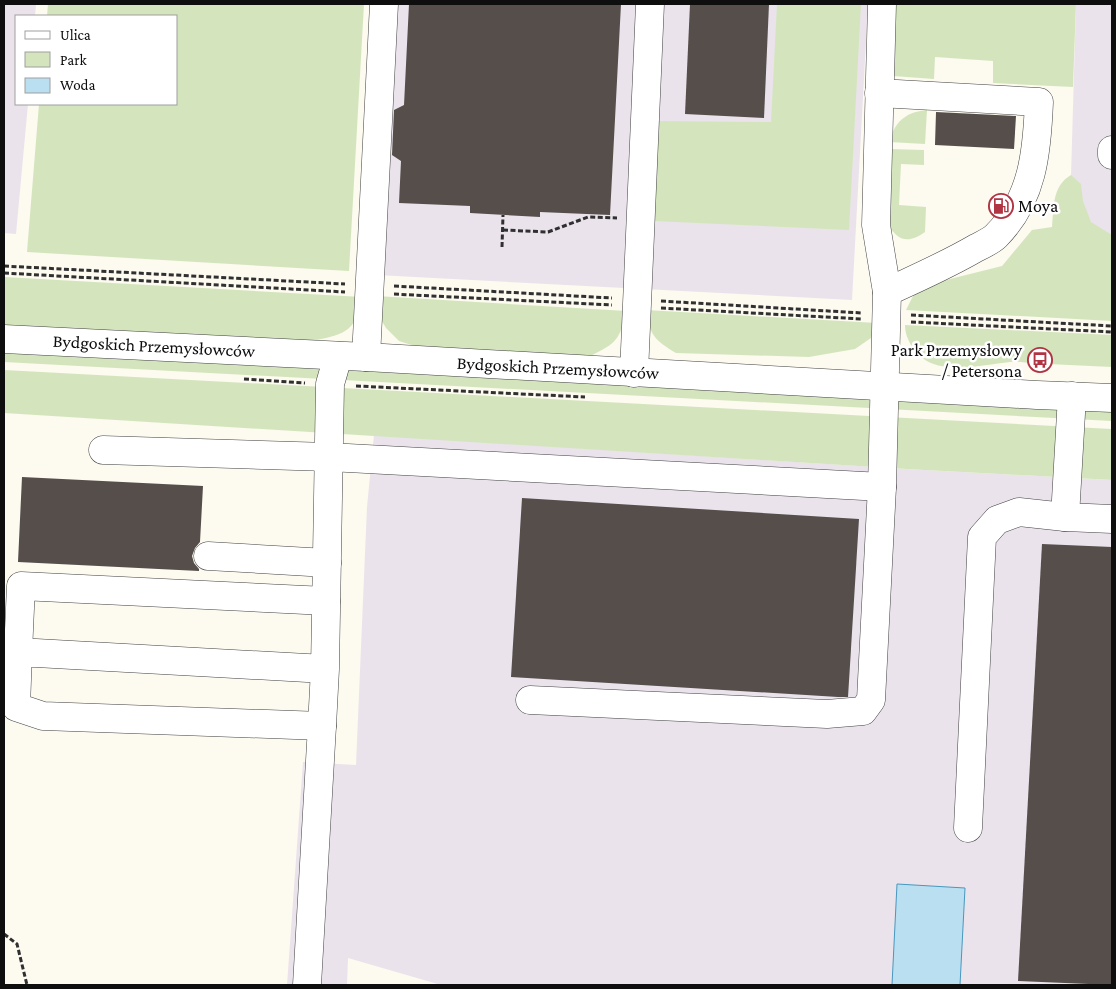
<svg xmlns="http://www.w3.org/2000/svg" width="1116" height="989" font-family="'Crimson Pro',serif">
  <style>
    .industrial { fill: #eae3eb }
    .green { fill: #d4e5bd }
    .water { fill: #badff0; stroke: #4898bf }
    .building { fill: #554e4b }
    .lines { fill: none; stroke-linecap: round; stroke-linejoin: round }
    .minor-casing { stroke: #414141; stroke-width: 29 }
    .path { stroke: #303030; stroke-width: 3; stroke-dasharray: 5 2.5; stroke-linecap: butt }
    .minor { stroke: #fff; stroke-width: 28 }
    .labels { text-anchor: middle; dominant-baseline: central; stroke-width: 5; stroke-linejoin: round; paint-order: stroke }
    .poi-label { font-size: 18px; fill: #0e0e0e; stroke: #fff; text-anchor: start }
    .street-label { font-size: 18px; fill: #0e0e0e; stroke: #fff }
  </style>
  <rect width="100%" height="100%" fill="#fdfaf0"/>
  <g class="industrial">
    <path d="M 4,4 L 36,4 L 35,16 L 16,16 L 16,104 L 28,104 L 16,234 L 4,233 Z"/>
    <path d="M 372,4 L 868,4 L 852,300 L 358,274 Z"/>
    <path d="M 1076,4 L 1112,4 L 1112,282 L 1068,280 Z"/>
    <path d="M 374,435 L 906,469 L 1112,480 L 1112,985 L 441,985 L 348,958 L 347,985 L 287,985 L 303,762 L 356,765 L 367,507 Z"/>
  </g>
  <g class="green">
    <path d="M 48,4 L 364,4 L 349,271 L 27,252 L 39,104 L 176,104 L 176,16 L 47,16 Z"/>
    <path d="M 777,4 L 861,4 L 849,230 L 653,221 L 657,121 L 771,122 Z"/>
    <path d="M 890,4 L 1076,4 L 1073,87 L 993,83 L 993,61 L 935,57 L 934,79 L 893,76 Z"/>
    <path d="M 927,110 L 925,144 L 889,142 C 895,122 905,112 927,110 Z"/>
    <path d="M 890,149 L 924,150 L 924,165 L 901,164 L 899,205 L 926,207 L 925,232 C 907,245 896,240 887,222 Z"/>
    <path d="M 1071,175 L 1081,184 L 1083,201 L 1091,222 L 1112,235 L 1112,321 L 906,310 L 915,292 L 938,282 L 1002,266 L 1032,230 L 1052,227 C 1054,207 1052,186 1071,175 Z"/>
    <path d="M 4,277 L 362,297 C 356,335 342,334 308,342 L 4,325 Z"/>
    <path d="M 376,296 L 627,311 C 619,340 617,343 590,356 L 424,349 L 399,341 L 386,328 L 377,313 Z"/>
    <path d="M 646,310 L 877,323 L 871,338 L 855,349 L 809,357 L 676,353 C 654,340 650,335 646,310 Z"/>
    <path d="M 905,325 L 1112,335 L 1112,367 L 1048,364 L 1048,357 L 1034,356 L 1034,363 C 1026,363 1018,361 1010,362 C 979,365 933,379 912,347 C 908,340 905,333 905,325 Z"/>
    <path d="M 4,352 L 1112,411 L 1112,421 L 4,362 Z"/>
    <path d="M 4,370 L 1112,429 L 1112,480 L 906,469 L 4,413 Z"/>
  </g>
  <path class="water" d="M 897,884 L 965,888 L 960,985 L 892,985 Z"/>
  <g class="building">
    <path d="M 409,4 L 621,4 L 610,215 L 540,212 L 540,217 L 470,213 L 470,206 L 399,203 L 401,161 L 392,155 L 394,110 L 404,105 Z"/>
    <path d="M 690,4 L 769,4 L 764,118 L 685,114 Z"/>
    <path d="M 936,112 L 1016,116 L 1014,149 L 935,145 Z"/>
    <path d="M 22,477 L 203,486 L 200,542 L 195,548 L 192,556 L 194,563 L 199,569 L 199,571 L 18,562 Z"/>
    <path d="M 522,498 L 859,519 L 848,697 L 838,697 L 511,677 Z"/>
    <path d="M 1042,544 L 1112,547 L 1112,985 L 1018,981 Z"/>
  </g>
  <g class="lines">
    <defs>
      <g id="minor">
        <path d="M 879,93 L 1039,102 C 1037,152 1033,199 996,236 C 991,241 982,245 976,248 C 947,265 917,278 887,292"/>
        <path d="M 1112,150 L 1112,155"/>
        <path d="M 4,339 L 366,357 L 1037,395 L 1112,398"/>
        <path d="M 366,357 L 384,4"/>
        <path d="M 634,373 L 650,4"/>
        <path d="M 1072,396 L 1065,517 L 1112,519"/>
        <path d="M 103,450 L 329,457 L 882,487 L 887,292 L 876,225 L 882,4"/>
        <path d="M 208,556 L 327,563"/>
        <path d="M 18,652 L 21,586 L 326,601"/>
        <path d="M 325,669 L 322,726 L 43,716 L 16,707 L 18,652 L 325,669 L 330,384 L 338,356"/>
        <path d="M 530,700 L 827,714 L 863,711 L 871,700 L 882,487"/>
        <path d="M 968,828 L 982,537 L 997,520 L 1019,512 L 1065,517"/>
        <path d="M 307,985 L 322,726"/>
      </g>
    </defs>
    <use href="#minor" class="minor-casing"/>
    <g class="path">
      <path d="M 503,230 L 548,232 L 588,217 L 617,218"/>
      <path d="M 502,247 L 503,215"/>
      <path d="M 4,266 L 345,284"/>
      <path d="M 4,273 L 345,292"/>
      <path d="M 394,286 L 612,298"/>
      <path d="M 394,294 L 612,305"/>
      <path d="M 661,301 L 862,313"/>
      <path d="M 661,308 L 862,319"/>
      <path d="M 911,315 L 1112,326"/>
      <path d="M 911,322 L 1112,332"/>
      <path d="M 244,379 L 305,383"/>
      <path d="M 356,386 L 585,397"/>
      <path d="M 4,934 L 17,944 L 27,985"/>
    </g>
    <use href="#minor" class="minor"/>
  </g>
  <defs>
    <symbol id="fuel-ring" viewBox="-11 -11 22 22"><circle r="9.5" fill="#fff" stroke="#b03443" stroke-width="1.5"/><path d="M-5.5-6h7V0h2V4h1.3V-2.5L3-4.5l.8-.8L6-3V5H2.5V1h-1V6h-7ZM-4.2-4.7v3.2H.2V-4.7Z" fill="#b03443"/></symbol>
    <symbol id="bus-ring" viewBox="-11 -11 22 22"><circle r="9.5" fill="#fff" stroke="#b03443" stroke-width="1.5"/><path d="M-5-6H5V4H4V6H2V4H-2V6H-4V4H-5ZM-3.5-4V0h7V-4ZM-3.5 1.2v1.5H-2V1.2ZM2 1.2v1.5H3.5V1.2Z" fill="#b03443"/></symbol>
  </defs>
  <g fill-rule="evenodd">
    <use href="#fuel-ring" x="987" y="192" width="28" height="28"/>
    <use href="#bus-ring" x="1026" y="346" width="28" height="28"/>
  </g>
  <g class="labels">
    <g class="poi-label">
      <text x="1018" y="206">Moya</text>
      <text x="1022" y="350" text-anchor="end">Park Przemysłowy<tspan x="1022" dy="21">/ Petersona</tspan></text>
    </g>
    <g class="street-label">
      <text transform="translate(154 346) rotate(3)">Bydgoskich Przemysłowców</text>
      <text transform="translate(558 368) rotate(3)">Bydgoskich Przemysłowców</text>
    </g>
  </g>
  <rect width="1116" height="989" fill="none" stroke="#0e0e0e" stroke-width="10"/>
  <rect x="15" y="15" width="162" height="90" fill="#ffffff" stroke="#9f9f9f"/>
  <rect x="25" y="31" width="25" height="8" fill="#ffffff" stroke="#9f9f9f"/>
  <text x="60" y="40" font-size="15" fill="#0e0e0e">Ulica</text>
  <rect x="25" y="52" width="25" height="15" fill="#d4e5bd" stroke="#9f9f9f"/>
  <text x="60" y="65" font-size="15" fill="#0e0e0e">Park</text>
  <rect x="25" y="78" width="25" height="15" fill="#badff0" stroke="#9f9f9f"/>
  <text x="60" y="90" font-size="15" fill="#0e0e0e">Woda</text>
</svg>
